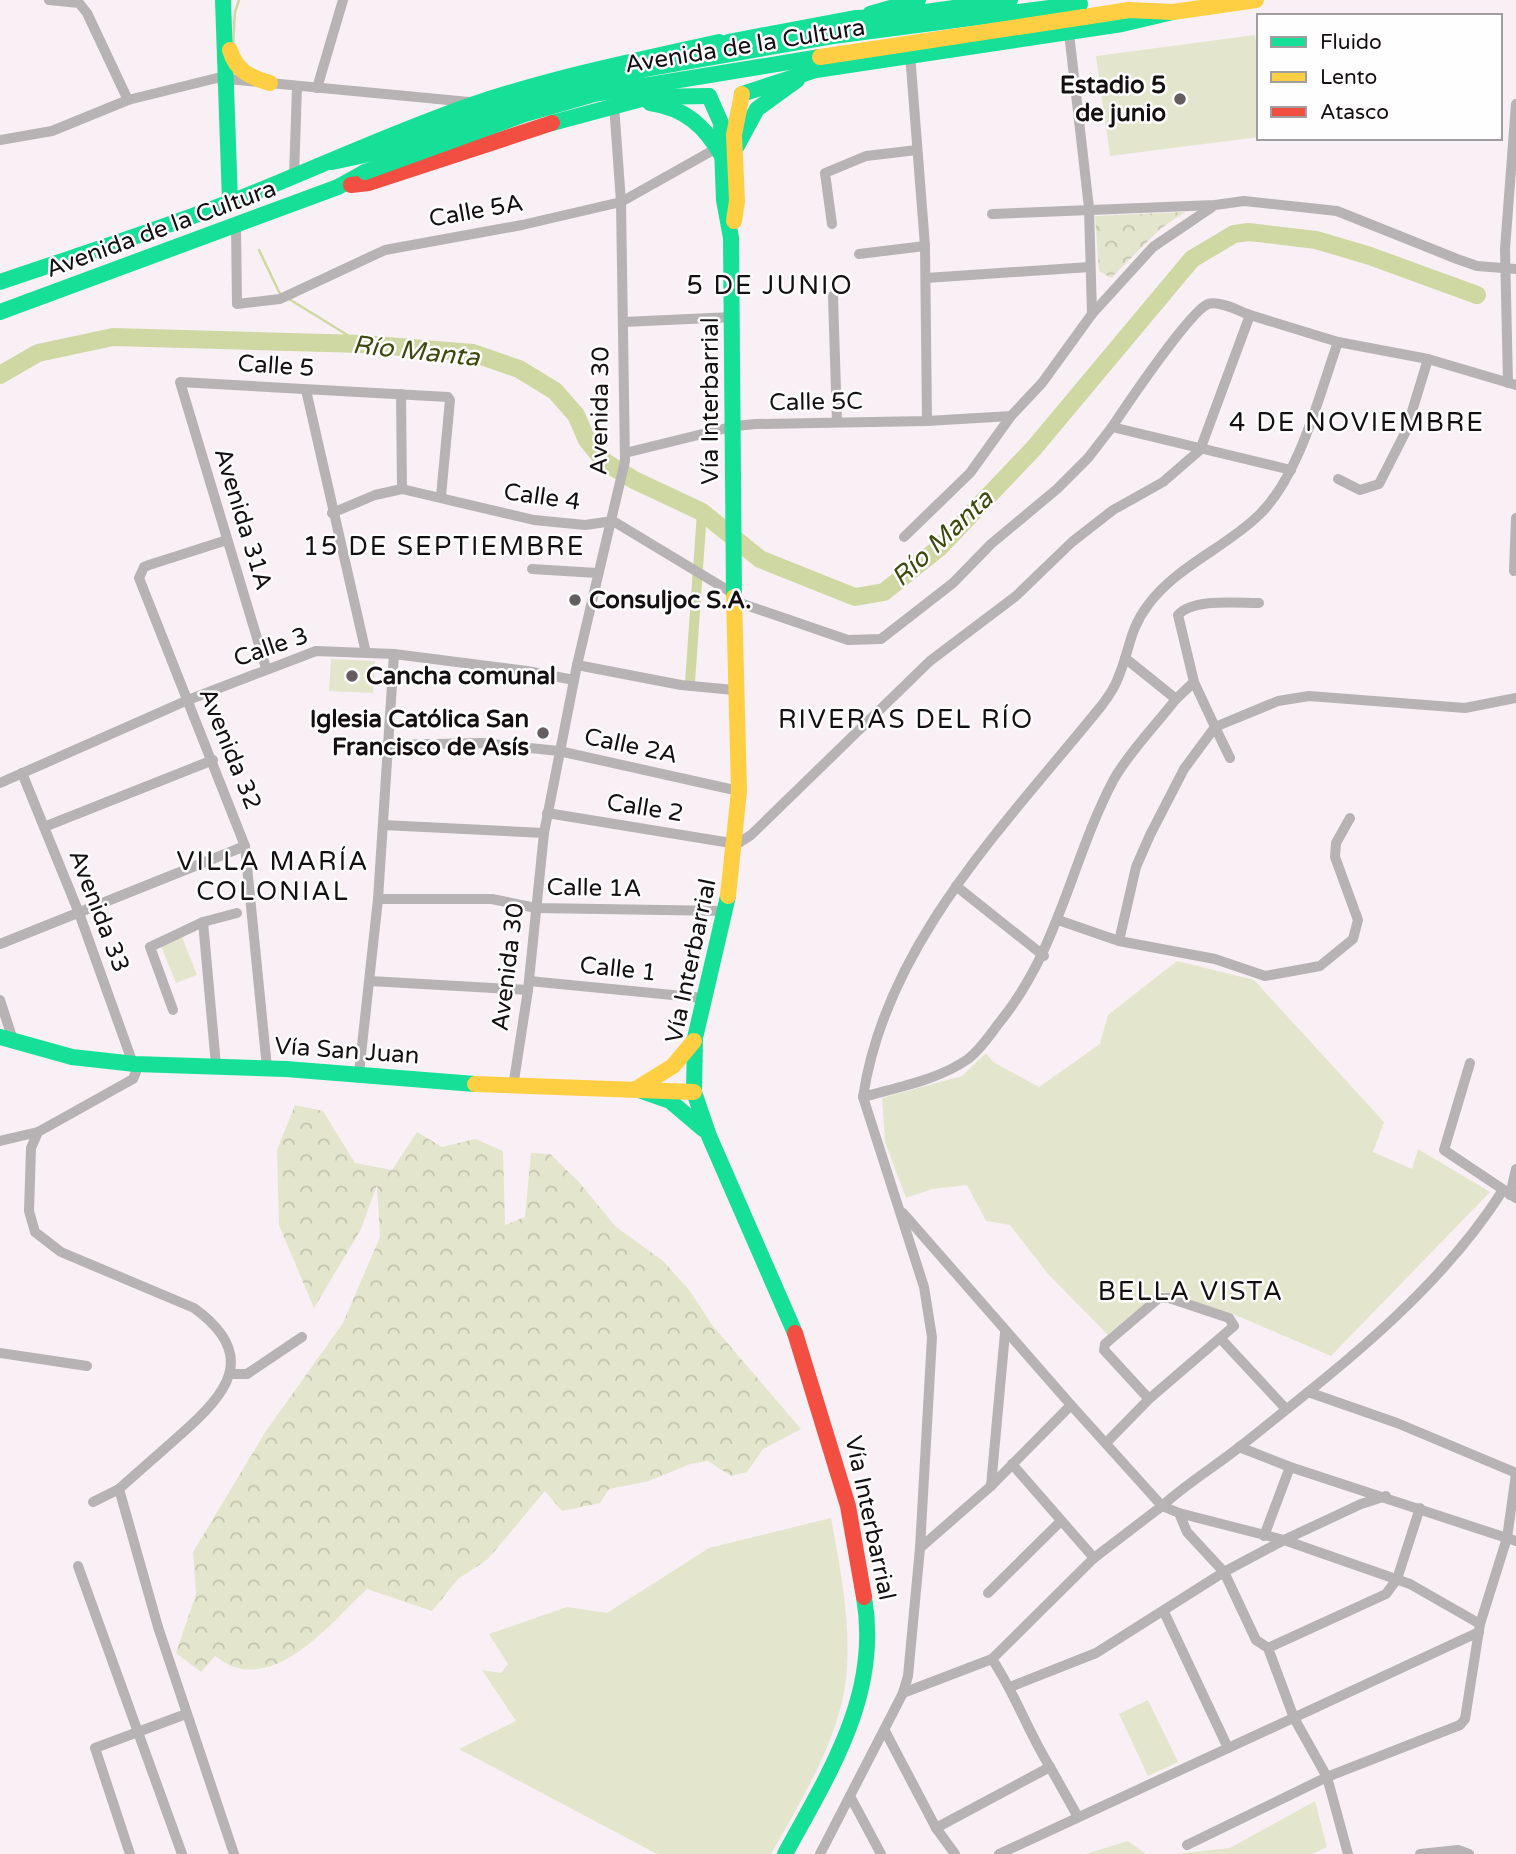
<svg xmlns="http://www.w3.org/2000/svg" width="1516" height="1854" font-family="'Varela Round',sans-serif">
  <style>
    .green { fill: #e3e6cc }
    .forest { fill: url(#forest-crowns) }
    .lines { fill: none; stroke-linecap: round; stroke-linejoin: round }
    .stream { stroke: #cfd8a3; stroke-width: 2.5 }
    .canal { stroke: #cfd8a3; stroke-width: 10 }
    .river { stroke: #cfd8a3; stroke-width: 18 }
    .street { stroke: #b7b3b4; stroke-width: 10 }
    .fast { stroke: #16e098; stroke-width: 16 }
    .slow { stroke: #ffcf43; stroke-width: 16 }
    .jam { stroke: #f24e42; stroke-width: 16 }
    .fast-bridge { stroke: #16e098; stroke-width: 16 }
    .slow-bridge { stroke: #ffcf43; stroke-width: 16 }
    .poi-dot { fill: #645e61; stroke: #fefefe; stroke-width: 2.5 }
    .labels { text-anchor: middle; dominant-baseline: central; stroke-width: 5; stroke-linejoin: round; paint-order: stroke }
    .street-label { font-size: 24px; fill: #150f12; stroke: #fefefe }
    .poi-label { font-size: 24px; font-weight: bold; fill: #150f12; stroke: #fefefe; text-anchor: end }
    .neighbourhood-label { font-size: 26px; letter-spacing: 2px; fill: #150f12; stroke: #fefefe }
    .water-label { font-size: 26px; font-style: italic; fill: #3f480f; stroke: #fefefe }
  </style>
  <defs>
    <pattern id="forest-crowns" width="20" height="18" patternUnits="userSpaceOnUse" patternTransform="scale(1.75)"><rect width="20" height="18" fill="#e3e6cc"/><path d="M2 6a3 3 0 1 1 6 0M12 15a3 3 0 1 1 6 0" fill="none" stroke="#c2c4ae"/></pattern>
  </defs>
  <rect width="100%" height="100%" fill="#f8f0f4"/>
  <g class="green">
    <path d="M 1255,35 L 1259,60 L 1259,137 L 1110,156 L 1096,56 Z"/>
    <path d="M 331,659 L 375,661 L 373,693 L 329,691 Z"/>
    <path d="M 182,937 L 197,975 L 176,983 L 161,946 Z"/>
    <path d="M 1177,961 L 1254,980 L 1384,1122 L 1373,1152 L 1412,1169 L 1418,1149 L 1490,1192 L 1331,1356 L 1233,1314 L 1160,1291 L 1108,1335 L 1048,1274 L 1010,1225 L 986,1221 L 967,1185 L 932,1189 L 906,1198 L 885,1142 L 882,1098 L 962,1076 L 986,1053 L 993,1062 L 1039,1087 L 1100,1044 L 1108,1015 Z"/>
    <path d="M 831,1518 C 840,1567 850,1617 847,1667 C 844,1732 802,1799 771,1854 L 657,1854 L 459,1749 L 516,1721 L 482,1670 L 501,1673 L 508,1664 L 489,1634 L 567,1607 L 607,1613 L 709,1548 Z"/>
    <path d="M 1148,1700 L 1178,1762 L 1148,1776 L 1119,1714 Z"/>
    <path d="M 1315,1801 L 1327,1847 L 1312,1854 L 1176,1854 L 1230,1848 Z"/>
    <path d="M 1128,1841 L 1146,1854 L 1086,1854 Z"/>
  </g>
  <g class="forest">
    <path d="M 1185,212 L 1160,229 L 1111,278 L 1099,271 L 1095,216 Z"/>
    <path d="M 295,1105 L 323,1111 L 355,1163 L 392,1170 L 417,1132 L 442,1147 L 475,1139 L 503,1151 L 505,1225 L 525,1217 L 531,1153 L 550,1154 L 578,1181 L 616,1227 L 663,1261 L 690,1291 L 712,1325 L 801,1429 L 763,1449 L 747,1472 L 731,1476 L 708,1461 L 690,1464 L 649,1481 L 609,1489 L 600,1503 L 562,1511 L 545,1491 L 488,1559 L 458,1579 L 432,1611 L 367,1589 C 334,1619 285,1683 234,1667 C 228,1665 221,1660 215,1656 L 201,1672 L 176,1653 L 196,1594 L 193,1552 L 266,1431 L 343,1323 L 380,1237 L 377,1185 L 361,1229 L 314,1308 L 279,1225 L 277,1150 Z"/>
  </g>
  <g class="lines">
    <g class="stream">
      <path d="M 233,45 L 235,12 L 239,0"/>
      <path d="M 259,250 L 280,294"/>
      <path d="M 289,299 L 362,344"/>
    </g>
    <path class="canal" d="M 690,682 L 702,512"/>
    <path class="river" d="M 0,375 L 38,353 L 113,337 L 362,344 L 473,353 L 519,369 L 555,391 L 576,415 L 587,440 L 605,462 L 634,480 L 702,512 L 760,559 L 855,597 L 884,592 L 939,548 L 1034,448 L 1192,259 L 1234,234 L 1249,232 L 1316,240 L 1370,256 L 1477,295"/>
    <g class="street">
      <path d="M 49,0 L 79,3 L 87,13 L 128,100"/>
      <path d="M 910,54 L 925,246 L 927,421"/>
      <path d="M 317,88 L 343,0"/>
      <path d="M 0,140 L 52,131 L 128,100 L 217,78 L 469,102"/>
      <path d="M 294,177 L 297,87"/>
      <path d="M 992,214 L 1215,205 L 1244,201 L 1337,211 L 1457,259 L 1477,266 L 1516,269"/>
      <path d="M 832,224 L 825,173 L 866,156 L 917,150"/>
      <path d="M 236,226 L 237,304 L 280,299 L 385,250 L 522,225 L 621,202 L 717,148"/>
      <path d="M 859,254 L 925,246"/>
      <path d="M 926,278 L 1090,267"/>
      <path d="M 833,296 L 837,422"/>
      <path d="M 1092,314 L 1153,247 L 1212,207"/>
      <path d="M 1250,315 C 1239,311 1219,300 1208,304 C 1190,311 1126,406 1112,427 L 1291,470"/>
      <path d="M 623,322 L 733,317"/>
      <path d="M 1508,383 L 1505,249 L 1516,104"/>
      <path d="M 306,390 L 366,653"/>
      <path d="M 401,394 L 402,489"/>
      <path d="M 625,453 L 735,426 L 756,424 L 927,421 L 1011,416"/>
      <path d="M 1338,479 L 1360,490 L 1379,484 L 1406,431 L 1428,359"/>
      <path d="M 332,513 L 375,495 L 402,489 L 534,520 L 585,525 L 613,521 L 734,594"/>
      <path d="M 904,537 L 970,473 L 1011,416 L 1042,383 L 1092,314 L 1089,208 L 1069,33"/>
      <path d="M 227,540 L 149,565 L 144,567 L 139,578 L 245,846 L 267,1068"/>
      <path d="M 532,569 L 597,573"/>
      <path d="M 1514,571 L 1516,518"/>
      <path d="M 734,601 L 848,640 L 881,639 L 953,583 L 991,544 L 1057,489 L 1088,458 L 1112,427"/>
      <path d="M 1259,603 C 1238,603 1193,598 1178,615 L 1194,682 L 1215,727 L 1278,701 L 1309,696 L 1465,708 L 1516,698"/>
      <path d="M 577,665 L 681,685 L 734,690"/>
      <path d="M 266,668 L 180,382 L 448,397 L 450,400 L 441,496"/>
      <path d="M 1176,699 L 1194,682"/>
      <path d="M 387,745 L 482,743 L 559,751 L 739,791"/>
      <path d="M 22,773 L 79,913 L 136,1072 L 133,1079 L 38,1132 L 31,1148 L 29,1211 L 35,1232 L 61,1252 L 194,1308 C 259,1355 228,1393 180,1435 C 160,1453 139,1471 119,1489"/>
      <path d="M 0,783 L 188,700 L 316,651 L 394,654 L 527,671 L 574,680"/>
      <path d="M 547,813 L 737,844 L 751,835 L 930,661 L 1016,596 L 1072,542 L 1113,510 L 1163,482 L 1200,450 L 1250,315 L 1338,342 L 1428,359 L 1516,385"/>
      <path d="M 383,825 L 544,833"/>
      <path d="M 44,827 L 213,760"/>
      <path d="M 956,886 L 1044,956"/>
      <path d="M 378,899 L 492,899 L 536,908 L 726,911"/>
      <path d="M 1058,920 L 1119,941 L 1136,867 L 1150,835 L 1184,769 L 1215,727 L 1230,758"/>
      <path d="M 203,922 L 216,1065"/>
      <path d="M 1119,941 L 1215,959 L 1265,976 L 1320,966 L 1353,939 L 1358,920 L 1335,857 L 1336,843 L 1350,818"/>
      <path d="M 0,944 L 245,846"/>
      <path d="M 370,981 L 528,990"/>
      <path d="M 529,981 L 703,998"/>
      <path d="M 0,1000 L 13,1040"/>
      <path d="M 173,1010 L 150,947 L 203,922 L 237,913"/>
      <path d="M 1470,1063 L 1444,1150 L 1516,1198"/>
      <path d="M 359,1073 L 378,899 L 394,654"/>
      <path d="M 513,1087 L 528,990 L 544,833 L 577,665 L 625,461 L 621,202 L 614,105"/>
      <path d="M 863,1097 C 898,1087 938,1080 968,1059 C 981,1049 989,1036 999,1023 C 1059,950 1071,860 1114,779 C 1130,751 1156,725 1176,699 L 1125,658"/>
      <path d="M 0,1141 L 38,1132"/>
      <path d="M 1510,1195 L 1516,1169"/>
      <path d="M 903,1213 L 1071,1405 L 991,1486 L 920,1548"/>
      <path d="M 1221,1339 L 1286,1409"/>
      <path d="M 0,1353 L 87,1366"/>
      <path d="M 231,1374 L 247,1374 L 302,1337"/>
      <path d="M 1308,1392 L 1397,1423 L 1516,1473"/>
      <path d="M 1107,1442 L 1149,1399 L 1234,1326 L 1229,1318 L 1169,1298 L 1159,1298 L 1105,1344 L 1104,1350 L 1149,1399"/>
      <path d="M 1239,1447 L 1290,1467 L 1516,1541"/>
      <path d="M 1012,1464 L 1094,1558"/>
      <path d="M 991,1486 L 1005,1333"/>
      <path d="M 93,1502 L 119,1489 L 158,1627 L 234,1854"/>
      <path d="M 1179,1513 L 1284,1540 L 1410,1584 L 1480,1624"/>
      <path d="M 1264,1536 L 1290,1467"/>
      <path d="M 78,1566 L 182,1854"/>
      <path d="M 988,1593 L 1061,1521"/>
      <path d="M 1164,1612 L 1228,1748"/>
      <path d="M 1268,1648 L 1386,1594 L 1397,1579 L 1420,1508"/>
      <path d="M 992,1659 C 1015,1693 1028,1732 1050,1767"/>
      <path d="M 1010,1687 L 1096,1653 L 1224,1572 L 1284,1540 L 1361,1504 L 1386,1496"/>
      <path d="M 903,1693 L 992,1659 L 1094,1558 L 1162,1506 L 1071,1405"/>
      <path d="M 885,1731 L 936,1828 L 955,1854"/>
      <path d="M 850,1796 L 881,1854"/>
      <path d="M 936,1828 L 1050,1767 L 1078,1817"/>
      <path d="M 1187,1845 L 1327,1777 L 1460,1725 L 1465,1719 L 1480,1624 L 1507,1538 L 1516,1474"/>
      <path d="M 130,1854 L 95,1748 L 186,1714"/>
      <path d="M 820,1854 L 903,1693 L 908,1676 L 920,1548 L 932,1337 L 924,1287 L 863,1097 C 886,942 1008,822 1102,705 C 1108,697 1115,687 1118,678 C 1130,650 1129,630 1148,605 C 1177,566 1225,548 1259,515 C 1300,475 1319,395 1338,342"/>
      <path d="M 999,1854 L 1479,1632"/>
      <path d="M 1348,1854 L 1327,1777 L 1294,1718 L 1268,1648 L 1256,1640 L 1224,1572 L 1187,1532 L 1179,1513 L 1162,1506 C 1187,1483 1216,1466 1242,1445 C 1336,1370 1438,1293 1503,1190"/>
      <path d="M 1420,1854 L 1458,1850 L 1469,1854"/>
    </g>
    <g class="fast">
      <path d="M 223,0 L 230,202"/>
      <path d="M 870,14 L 918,0"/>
      <path d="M 728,42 L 855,18 L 890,17 L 1010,0"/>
      <path d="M 742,94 L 816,70 L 1122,24 L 1173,12"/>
      <path d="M 709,96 L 721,123 L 724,200 L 731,238 L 734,597"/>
      <path d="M 650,103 C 685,108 705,126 722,156"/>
      <path d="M 552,123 L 649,97 L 709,96"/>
      <path d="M 737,146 L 757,109 L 797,80"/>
      <path d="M 0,282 C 82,254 165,228 246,196 C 323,165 398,130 477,103 C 556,77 638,60 719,42"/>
      <path d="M 0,312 L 338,187 L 365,172"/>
      <path d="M 728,896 L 695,1038 L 694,1092 L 709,1136 L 795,1333"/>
      <path d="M 0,1037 L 72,1057 L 135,1064 L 286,1069 L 475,1084"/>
      <path d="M 636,1089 L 670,1101 L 703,1129"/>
      <path d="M 785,1854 C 829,1773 881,1694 864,1597"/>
    </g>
    <g class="slow">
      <path d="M 1084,17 L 1129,10 L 1173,12 L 1256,0"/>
      <path d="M 230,50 C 236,71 250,77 270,83"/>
      <path d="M 734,221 L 737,201 L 734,135 L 742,94"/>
      <path d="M 728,896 L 739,791 L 734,597"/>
      <path d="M 475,1084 L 694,1092"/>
      <path d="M 636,1089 L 673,1066 L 694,1041"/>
    </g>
    <g class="jam">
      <path d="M 351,185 L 369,183 L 552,123"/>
      <path d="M 795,1333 L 848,1506 L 864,1597"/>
    </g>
    <g class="fast-bridge">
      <path d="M 332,162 L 374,153 L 552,92 L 650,68 L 833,36 L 1080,4"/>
      <path d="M 365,172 L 525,114 L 594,94 L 820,57"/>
    </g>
    <path class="slow-bridge" d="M 820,57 L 1084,17"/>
  </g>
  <g class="poi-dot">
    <circle cx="1180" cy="99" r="7"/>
    <circle cx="575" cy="600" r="7"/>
    <circle cx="352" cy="676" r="7"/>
    <circle cx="543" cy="733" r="7"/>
  </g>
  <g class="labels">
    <g class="street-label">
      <text transform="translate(745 46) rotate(-9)">Avenida de la Cultura</text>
      <text transform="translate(476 211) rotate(-10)">Calle 5A</text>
      <text transform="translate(161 229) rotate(-20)">Avenida de la Cultura</text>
      <text transform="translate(276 366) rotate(4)">Calle 5</text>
      <text transform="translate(710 401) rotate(-90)">Vía Interbarrial</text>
      <text transform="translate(816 402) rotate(-1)">Calle 5C</text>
      <text transform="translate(600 411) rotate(-89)">Avenida 30</text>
      <text transform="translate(542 497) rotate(8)">Calle 4</text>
      <text transform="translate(243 519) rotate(73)">Avenida 31A</text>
      <text transform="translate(271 647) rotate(-19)">Calle 3</text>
      <text transform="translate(631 746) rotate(12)">Calle 2A</text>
      <text transform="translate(230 749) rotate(68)">Avenida 32</text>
      <text transform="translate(645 808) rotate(9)">Calle 2</text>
      <text transform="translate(594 888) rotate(1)">Calle 1A</text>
      <text transform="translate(99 911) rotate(69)">Avenida 33</text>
      <text transform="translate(691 961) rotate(-78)">Vía Interbarrial</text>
      <text transform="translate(508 967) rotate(-83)">Avenida 30</text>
      <text transform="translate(618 969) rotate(6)">Calle 1</text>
      <text transform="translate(347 1051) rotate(4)">Vía San Juan</text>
      <text transform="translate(870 1518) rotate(78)">Vía Interbarrial</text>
    </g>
    <g class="poi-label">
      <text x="1166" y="85">Estadio 5<tspan x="1166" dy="28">de junio</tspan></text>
      <text x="589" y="600" text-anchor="start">Consuljoc S.A.</text>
      <text x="366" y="676" text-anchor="start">Cancha comunal</text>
      <text x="529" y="719">Iglesia Católica San<tspan x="529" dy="28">Francisco de Asís</tspan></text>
    </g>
    <g class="neighbourhood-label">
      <text x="770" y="285">5 DE JUNIO</text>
      <text x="1357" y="422">4 DE NOVIEMBRE</text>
      <text x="444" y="546">15 DE SEPTIEMBRE</text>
      <text x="906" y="719">RIVERAS DEL RÍO</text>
      <text x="273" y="861">VILLA MARÍA<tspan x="273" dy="30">COLONIAL</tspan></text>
      <text x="1191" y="1291">BELLA VISTA</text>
    </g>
    <g class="water-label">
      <text transform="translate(416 351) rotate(6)">Río Manta</text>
      <text transform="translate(942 538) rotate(-43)">Río Manta</text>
    </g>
  </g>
  <rect x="1257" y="14" width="245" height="126" fill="#fefefe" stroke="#a19ea0" stroke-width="2"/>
  <rect x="1271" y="37" width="35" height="10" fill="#16e098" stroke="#a19ea0" stroke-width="2"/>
  <text x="1320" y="49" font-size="21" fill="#150f12">Fluido</text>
  <rect x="1271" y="72" width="35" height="10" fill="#ffcf43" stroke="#a19ea0" stroke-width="2"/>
  <text x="1320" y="84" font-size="21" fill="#150f12">Lento</text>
  <rect x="1271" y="107" width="35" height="10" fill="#f24e42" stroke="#a19ea0" stroke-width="2"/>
  <text x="1320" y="119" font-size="21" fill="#150f12">Atasco</text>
</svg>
